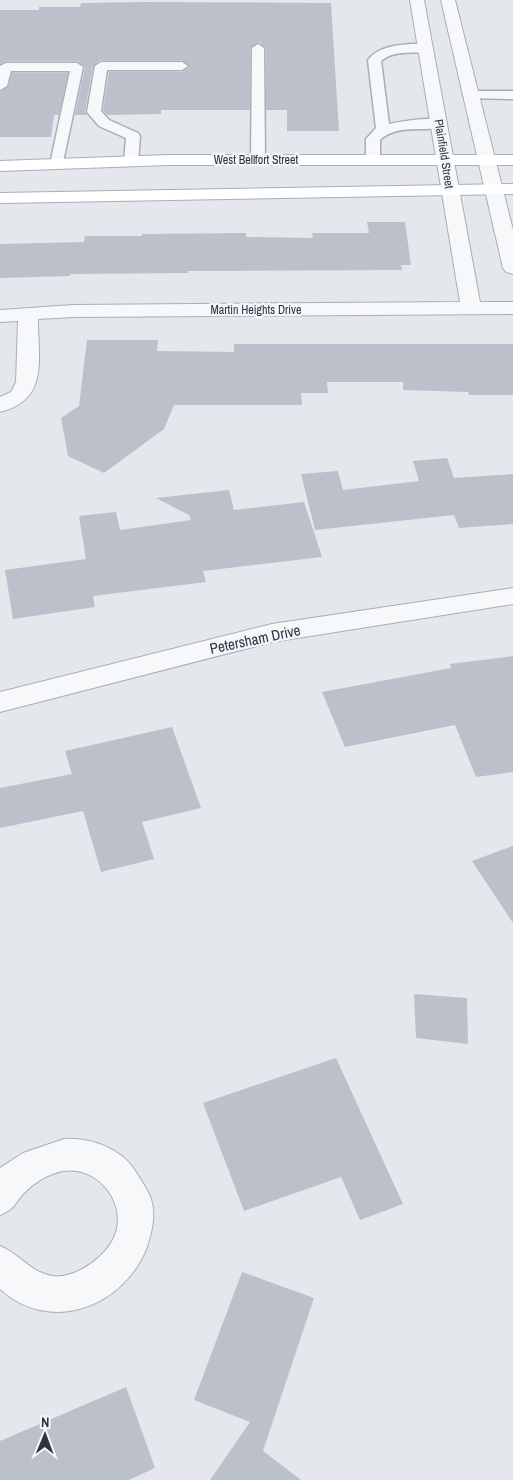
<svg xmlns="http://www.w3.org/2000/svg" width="513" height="1480" font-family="'Archivo Narrow',sans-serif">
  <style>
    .building { fill: #bbc0ca }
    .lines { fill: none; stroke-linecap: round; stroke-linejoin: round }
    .service-casing { stroke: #a9aeb7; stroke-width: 3 }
    .minor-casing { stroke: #a9aeb7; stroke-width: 2 }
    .secondary-casing { stroke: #a9aeb7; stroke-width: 2 }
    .service { fill: #f7f8fa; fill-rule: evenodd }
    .minor { fill: #f7f8fa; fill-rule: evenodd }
    .secondary { fill: #fff; fill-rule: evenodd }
    .labels { text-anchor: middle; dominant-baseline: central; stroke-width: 4.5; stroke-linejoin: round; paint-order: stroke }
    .far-street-label { font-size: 12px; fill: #2b3445; stroke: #f4f6f9 }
    .street-label { font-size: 15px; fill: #2b3445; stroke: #f4f6f9 }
  </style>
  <rect width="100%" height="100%" fill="#e4e7ec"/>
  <g class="building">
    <path d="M 144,2 L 331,3 L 339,131 L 287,131 L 287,110 L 266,110 L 266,48 L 259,42 L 250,48 L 250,110 L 161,110 L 161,114 L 107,115 L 103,110 L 109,72 L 182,72 L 190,67 L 182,60 L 100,60 L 93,66 L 85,112 L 87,115 L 75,115 L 85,67 L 78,61 L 6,61 L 0,64 L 0,10 L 39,10 L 39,7 L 80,7 L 81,3 Z"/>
    <path d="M 12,73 L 68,73 L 59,115 L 54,115 L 51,137 L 0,137 L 0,92 L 9,86 Z"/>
    <path d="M 367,222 L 405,222 L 411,265 L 401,265 L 402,270 L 188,271 L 188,273 L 70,274 L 70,276 L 0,278 L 0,244 L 84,242 L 85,236 L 142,236 L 142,234 L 246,233 L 246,237 L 313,238 L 312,233 L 369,233 Z"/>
    <path d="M 87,340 L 158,340 L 157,351 L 234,352 L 234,344 L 513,344 L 513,395 L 469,395 L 468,392 L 403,390 L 403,382 L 327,382 L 328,393 L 301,393 L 302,405 L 174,405 L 164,429 L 104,473 L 68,456 L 61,418 L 79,406 Z"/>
    <path d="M 447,458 L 454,478 L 513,474 L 513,524 L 459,528 L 454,515 L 315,530 L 301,474 L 338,471 L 343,490 L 419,481 L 413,461 Z"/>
    <path d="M 229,490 L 234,510 L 304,502 L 322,557 L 203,571 L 206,582 L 93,596 L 95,607 L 13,619 L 5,570 L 86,559 L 79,516 L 116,512 L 120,530 L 191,520 L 189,515 L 156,498 Z"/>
    <path d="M 513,656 L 513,772 L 476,777 L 455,725 L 345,747 L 322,692 L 451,668 L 450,664 Z"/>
    <path d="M 172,727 L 201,808 L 142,822 L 154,859 L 101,872 L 83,811 L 0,828 L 0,788 L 72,774 L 65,751 Z"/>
    <path d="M 513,846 L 513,923 L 472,861 Z"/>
    <path d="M 414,994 L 467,998 L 468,1044 L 416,1038 Z"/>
    <path d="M 336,1058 L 403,1204 L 360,1220 L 341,1177 L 244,1211 L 203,1103 Z"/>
    <path d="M 242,1272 L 314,1298 L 263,1451 L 301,1480 L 210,1480 L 250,1422 L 194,1400 Z"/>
    <path d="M 126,1387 L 155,1468 L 129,1480 L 0,1480 L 0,1441 Z"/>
  </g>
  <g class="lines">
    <defs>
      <g id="service">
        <path d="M 258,44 L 264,48 L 265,160 L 263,163 L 253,163 L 251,160 L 252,48 Z"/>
        <path d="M 412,44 L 426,44 L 432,48 C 424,57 397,47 381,61 L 389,124 C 401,122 437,114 446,124 C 436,135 399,121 380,140 L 380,160 L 378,163 L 368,163 L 366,160 L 366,139 L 376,128 L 368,60 C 378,47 396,45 412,44 Z"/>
        <path d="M 101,62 L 182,62 L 188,66 L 182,70 L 107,70 L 101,111 L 109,120 L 138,133 L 140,136 L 138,162 L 136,165 L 126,165 L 124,162 L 126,138 L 99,126 L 87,112 L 95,66 Z"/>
        <path d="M 6,63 L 77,63 L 83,67 L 62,167 L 52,167 L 50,164 L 70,71 L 11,71 L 7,86 L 0,90 L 0,66 Z"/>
        <path d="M 470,91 L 513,91 L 513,99 L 465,98 L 463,95 Z"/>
      </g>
      <g id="minor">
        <path d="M 410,0 L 424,0 L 480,302 L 513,302 L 513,314 L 73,317 L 38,319 C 38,360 49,400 0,412 L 0,397 L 11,392 L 16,382 L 18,321 L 0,322 L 0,310 L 73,305 L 460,302 Z"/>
        <path d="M 441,0 L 455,0 L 513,230 L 513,274 L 506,272 L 503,268 Z"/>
        <path d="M 513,588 L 513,604 L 272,642 L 0,712 L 0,692 L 272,624 Z"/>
        <path d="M 64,1139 C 89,1137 120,1148 134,1169 C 140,1179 147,1188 151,1199 C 156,1216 152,1231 147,1247 C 124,1307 50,1335 0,1289 L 0,1246 C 20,1254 30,1272 52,1276 C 76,1280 113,1253 117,1228 C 123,1197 95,1166 63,1171 C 48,1174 35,1182 24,1193 C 14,1204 15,1209 0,1215 L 0,1168 L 23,1153 Z"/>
      </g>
      <g id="secondary">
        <path d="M 169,155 L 513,155 L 513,165 L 169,165 L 0,171 L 0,161 Z"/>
        <path d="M 513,184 L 513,194 L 0,203 L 0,193 Z"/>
      </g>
    </defs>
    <use href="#service" class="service-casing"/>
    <use href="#minor" class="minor-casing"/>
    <use href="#secondary" class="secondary-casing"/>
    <use href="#service" class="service"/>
    <use href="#minor" class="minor"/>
    <use href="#secondary" class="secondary"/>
  </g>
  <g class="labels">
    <g class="far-street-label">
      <text transform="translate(444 154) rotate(81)">Plainfield Street</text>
      <text x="256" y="160">West Bellfort Street</text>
      <text x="256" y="310">Martin Heights Drive</text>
    </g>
    <g class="street-label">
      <text transform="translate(255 639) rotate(-12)">Petersham Drive</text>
    </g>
  </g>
  <g transform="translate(45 1435) rotate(1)" stroke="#f4f6f9" stroke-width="4" paint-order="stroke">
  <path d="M0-4L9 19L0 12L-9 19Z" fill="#2b3445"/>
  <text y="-8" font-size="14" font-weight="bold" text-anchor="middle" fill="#2b3445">N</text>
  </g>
</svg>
